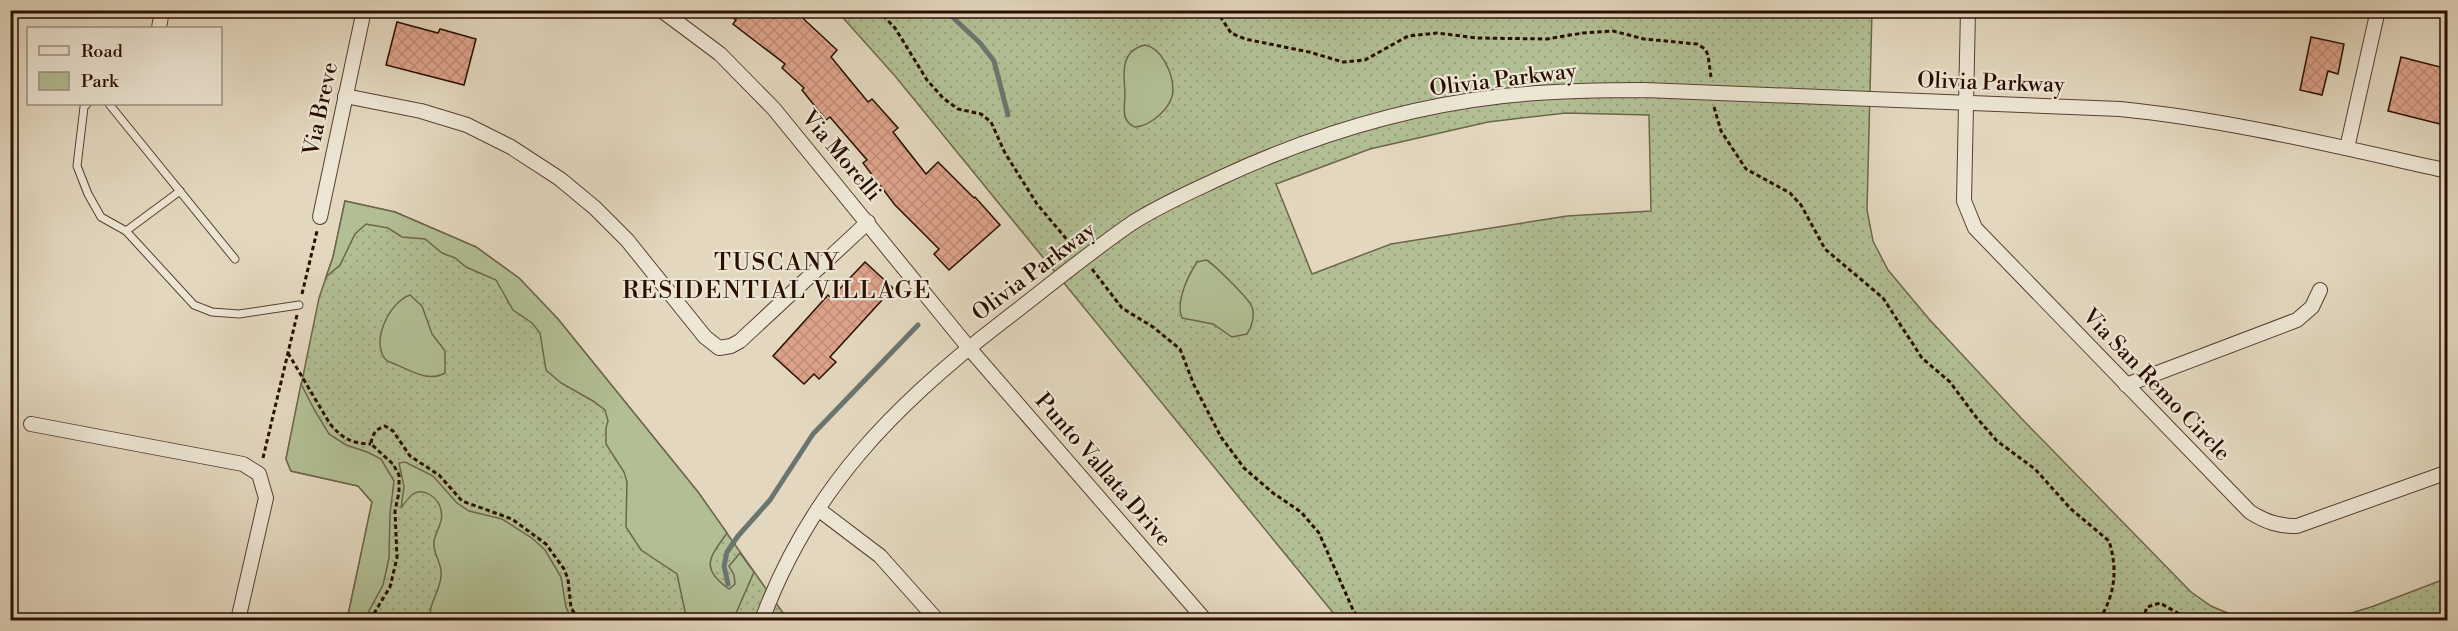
<svg xmlns="http://www.w3.org/2000/svg" width="2458" height="631" font-family="'Libre Bodoni',serif">
  <style>
    .grass { fill: url(#grass-dots); stroke: #6e664b; stroke-width: 1.5; fill-rule: evenodd }
    .green { fill: #b2bf94; stroke: #6e664b; stroke-width: 1.5 }
    .lines { fill: none; stroke-linecap: round; stroke-linejoin: round }
    .stream { stroke: #6b756f; stroke-width: 5 }
    .building { fill: url(#building-cross-hatch); stroke: #2a0e02; stroke-width: 1.5 }
    .lane-casing { stroke: #584031; stroke-width: 9 }
    .street-casing { stroke: #584031; stroke-width: 16 }
    .path { stroke: #2a0e02; stroke-width: 3; stroke-dasharray: 4.5 3; stroke-linecap: butt }
    .lane { stroke: #ede6d5; stroke-width: 7 }
    .street { stroke: #ede6d5; stroke-width: 14 }
    .labels { text-anchor: middle; dominant-baseline: central; stroke-width: 4.5; stroke-linejoin: round; paint-order: stroke }
    .street-label { font-size: 22px; fill: #2a0e02; stroke: #ede6d5 }
    .neighbourhood-label { font-size: 24px; letter-spacing: 1.5px; fill: #2a0e02; stroke: #ede6d5 }
  </style>
  <defs>
    <pattern id="grass-dots" width="8" height="8" patternUnits="userSpaceOnUse" patternTransform="scale(1.5)"><rect width="8" height="8" fill="#b2bf94"/><path d="M2 2h.1M6 6h.1" fill="none" stroke="#99a37e" stroke-width="1.8" stroke-linecap="round"/></pattern>
    <pattern id="building-cross-hatch" width="8" height="8" patternUnits="userSpaceOnUse" patternTransform="scale(1.5)"><rect width="8" height="8" fill="#dda38a"/><path d="M0 0l8 8M0 8l8-8" fill="none" stroke="#be8b75"/></pattern>
  </defs>
  <rect width="100%" height="100%" fill="#e3d8bf"/>
  <filter id="stains"><feTurbulence type="fractalNoise" baseFrequency=".00333" numOctaves="4"/><feColorMatrix values="0 0 0 0 .2 0 0 0 0 .09 0 0 0 0 .02 0 0 0 .5 -.17"/></filter>
  <radialGradient id="worn" r=".72"><stop offset=".6" stop-color="#630" stop-opacity="0"/><stop offset="1" stop-color="#630" stop-opacity=".3"/></radialGradient>
  <g class="grass">
    <path d="M 837,11 L 1872,11 L 1867,210 L 1873,241 L 1888,270 L 1929,319 L 2021,418 L 2191,592 L 2211,606 L 2244,620 L 1339,620 L 895,76 ZM 1566,113 L 1649,115 L 1651,211 L 1567,216 L 1391,244 L 1312,274 L 1276,184 L 1370,149 L 1488,122 Z"/>
    <path d="M 345,201 L 395,212 L 476,247 L 519,278 L 558,319 L 698,492 L 788,620 L 347,620 L 372,502 L 358,486 L 291,471 L 286,459 L 319,298 L 333,257 Z"/>
    <path d="M 2447,578 L 2447,620 L 2329,620 L 2374,606 Z"/>
  </g>
  <g class="green">
    <path d="M 1145,45 C 1162,48 1173,74 1173,90 C 1173,107 1151,126 1135,127 C 1120,121 1125,106 1125,93 C 1124,75 1119,51 1145,45 Z"/>
    <path d="M 345,201 L 395,212 L 476,247 L 519,278 L 558,319 L 698,492 L 727,533 C 710,557 699,568 729,589 L 735,584 L 734,575 L 729,566 L 740,553 L 754,572 L 733,620 L 691,620 L 686,616 L 677,574 L 641,550 L 626,527 L 627,482 L 624,472 L 606,444 L 606,428 L 608,421 L 605,410 L 593,401 L 561,383 L 546,370 L 540,333 L 532,323 L 513,310 L 496,280 L 466,267 L 455,258 L 442,253 L 425,239 L 402,237 L 388,228 L 366,224 L 355,234 L 340,265 L 326,277 L 333,257 Z"/>
    <path d="M 1206,260 C 1213,263 1250,300 1252,307 C 1255,315 1252,327 1247,334 L 1232,337 L 1213,324 L 1182,318 C 1175,302 1188,276 1197,262 Z"/>
    <path d="M 410,295 L 422,306 L 432,334 L 445,351 L 445,373 C 426,384 406,367 387,361 C 369,344 389,302 410,295 Z"/>
    <path d="M 301,384 L 315,411 L 329,434 L 346,445 L 367,452 L 381,459 L 394,481 L 390,514 L 389,558 L 383,585 L 364,620 L 347,620 L 372,502 L 358,486 L 291,471 L 286,459 Z"/>
    <path d="M 405,462 L 433,476 L 457,503 L 469,511 L 502,519 L 532,538 L 545,550 L 561,577 L 566,607 L 572,620 L 430,620 C 428,604 440,592 441,576 C 443,563 432,554 434,541 C 436,530 444,522 441,510 C 439,499 425,487 413,494 C 409,497 404,504 401,508 L 404,487 L 399,463 Z"/>
  </g>
  <g class="lines">
    <g class="stream">
      <path d="M 945,10 L 980,43 L 994,61 L 1008,115"/>
      <path d="M 728,584 L 724,566 L 727,552 L 738,536 L 770,500 L 813,434 L 918,325"/>
    </g>
  </g>
  <g class="building">
    <path d="M 721,10 L 794,10 L 837,50 L 831,57 L 868,102 L 872,99 L 898,128 L 893,132 L 926,174 L 938,162 L 974,198 L 975,197 L 1000,225 L 949,270 L 934,254 L 939,249 L 895,205 L 863,163 L 867,160 L 830,117 L 826,120 L 802,90 L 804,88 L 782,68 L 785,64 L 733,24 L 736,20 Z"/>
    <path d="M 397,22 L 438,33 L 440,29 L 476,39 L 464,85 L 386,65 Z"/>
    <path d="M 2311,37 L 2344,44 L 2338,74 L 2328,71 L 2322,95 L 2300,90 Z"/>
    <path d="M 2401,57 L 2448,69 L 2448,126 L 2388,111 Z"/>
    <path d="M 865,262 L 893,288 L 830,357 L 836,362 L 819,379 L 814,374 L 804,384 L 773,356 L 828,295 L 831,298 Z"/>
  </g>
  <g class="lines">
    <defs>
      <g id="lane">
        <path d="M 87,104 L 84,107 L 77,166 L 88,194 L 101,217 L 126,231 L 194,305 L 212,312 L 239,314 L 299,305"/>
        <path d="M 109,104 L 235,259"/>
        <path d="M 126,231 L 180,191"/>
      </g>
      <g id="street">
        <path d="M 661,10 L 720,54 L 774,109 L 969,348 L 1205,620"/>
        <path d="M 1968,10 L 1964,201 L 1975,228 L 2250,512 C 2266,522 2278,526 2297,526 L 2448,472"/>
        <path d="M 159,28 L 162,10"/>
        <path d="M 345,96 L 421,111 L 467,125 L 511,147 L 560,179 L 595,208 L 627,240 L 705,337 L 719,348 L 731,346 L 740,341 L 868,222"/>
        <path d="M 2347,148 L 2378,10"/>
        <path d="M 320,217 L 364,10"/>
        <path d="M 2126,385 L 2297,320 L 2312,307 L 2320,290"/>
        <path d="M 31,424 L 243,464 L 259,474 L 266,498 L 238,620"/>
        <path d="M 818,509 L 880,556 L 937,620"/>
        <path d="M 762,620 C 810,490 894,405 1002,322 C 1045,289 1087,254 1132,223 C 1160,205 1190,192 1220,178 C 1308,137 1406,107 1503,96 C 1550,91 1597,90 1645,90 L 2120,109 C 2231,120 2339,147 2448,171"/>
      </g>
    </defs>
    <use href="#lane" class="lane-casing"/>
    <use href="#street" class="street-casing"/>
    <g class="path">
      <path d="M 878,10 L 895,28 L 927,80 L 943,98 L 958,109 L 981,114 L 991,122 L 1005,153 L 1037,204 L 1074,248"/>
      <path d="M 1216,10 L 1231,33 L 1245,39 L 1309,52 L 1343,62 L 1365,60 L 1408,36 L 1437,33 L 1477,38 L 1547,39 L 1583,33 L 1613,31 L 1644,39 L 1697,44 L 1705,49 L 1708,55 L 1711,77"/>
      <path d="M 1714,107 L 1721,131 L 1746,169 L 1790,193 L 1801,205 L 1825,249 L 1883,298 L 1922,358 L 1950,382 L 1976,417 L 1997,441 L 2035,469 L 2071,509 L 2109,541 C 2118,570 2115,595 2099,620"/>
      <path d="M 1092,269 L 1122,308 L 1153,327 L 1180,349 L 1194,385 L 1221,437 L 1244,468 L 1273,493 L 1301,512 L 1319,533 L 1354,612 L 1363,620"/>
      <path d="M 302,294 L 317,231"/>
      <path d="M 288,353 L 330,424 C 342,438 352,444 371,444"/>
      <path d="M 263,458 L 297,315"/>
      <path d="M 370,620 L 390,587 L 397,558 L 395,511 L 399,492 L 399,475 L 393,464 L 371,444 C 372,434 376,429 385,426 L 393,431 L 410,456 L 439,475 L 462,501 L 512,519 L 546,544 L 564,569 L 568,579 L 571,608 L 579,620"/>
      <path d="M 2146,620 L 2144,616 L 2147,607 L 2160,603 L 2190,620"/>
    </g>
    <use href="#lane" class="lane"/>
    <use href="#street" class="street"/>
  </g>
  <g class="labels">
    <g class="street-label">
      <text transform="translate(1503 80) rotate(-7)">Olivia Parkway</text>
      <text transform="translate(1991 83) rotate(2)">Olivia Parkway</text>
      <text transform="translate(321 109) rotate(-78)">Via Breve</text>
      <text transform="translate(841 156) rotate(50)">Via Morelli</text>
      <text transform="translate(1034 272) rotate(-37)">Olivia Parkway</text>
      <text transform="translate(2156 385) rotate(46)">Via San Remo Circle</text>
      <text transform="translate(1103 470) rotate(49)">Punto Vallata Drive</text>
    </g>
    <g class="neighbourhood-label">
      <text x="777" y="263">TUSCANY<tspan x="777" dy="28">RESIDENTIAL VILLAGE</tspan></text>
    </g>
  </g>
  <rect width="2458" height="631" fill="none" stroke="#e3d8bf" stroke-width="36"/>
  <rect x="12" y="12" width="2434" height="607" fill="none" stroke="#2a0e02" stroke-width="3"/>
  <rect x="18" y="18" width="2422" height="595" fill="none" stroke="#2a0e02" stroke-width="1.5"/>
  <rect x="27" y="27" width="195" height="78" fill="#ede6d5" stroke="#9f9081" stroke-width="1.5"/>
  <rect x="39" y="46" width="30" height="9" fill="#ede6d5" stroke="#9f9081" stroke-width="1.5"/>
  <text x="81" y="57" font-size="18" fill="#2a0e02">Road</text>
  <rect x="39" y="72" width="30" height="18" fill="#b2bf94" stroke="#9f9081" stroke-width="1.5"/>
  <text x="81" y="87" font-size="18" fill="#2a0e02">Park</text>
  <rect width="100%" height="100%" filter="url(#stains)"/>
  <rect width="100%" height="100%" fill="url(#worn)"/>
</svg>
